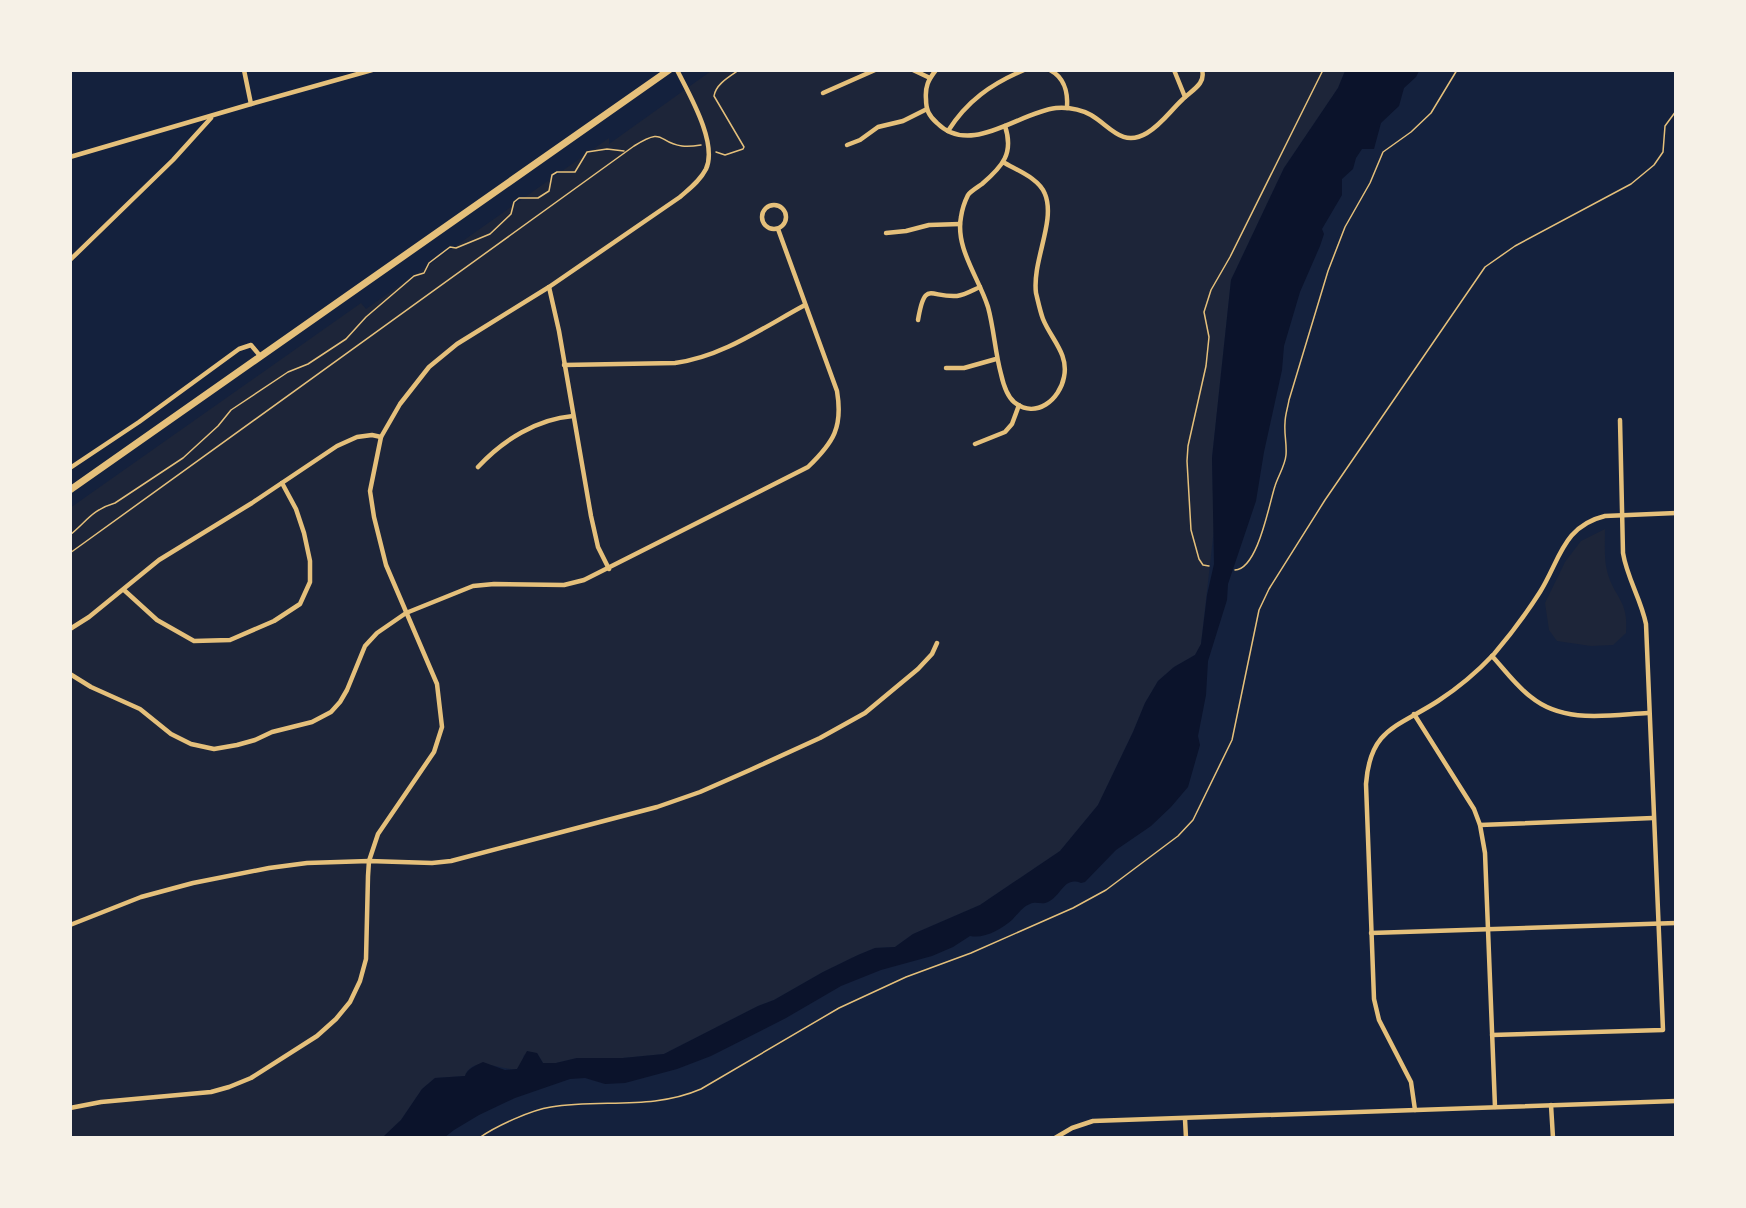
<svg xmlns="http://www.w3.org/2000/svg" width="1746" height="1208" font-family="Commissioner,sans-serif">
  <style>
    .green { fill: #1d2539 }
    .water { fill: #0b132b }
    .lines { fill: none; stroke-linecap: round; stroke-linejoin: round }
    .path { stroke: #e5c07b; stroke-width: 1.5 }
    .minor { stroke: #e5c07b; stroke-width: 4.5 }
    .secondary { stroke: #e5c07b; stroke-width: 7 }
  </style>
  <rect width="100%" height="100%" fill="#14213d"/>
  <g class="green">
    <path d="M 711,71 L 1345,71 L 1338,88 L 1284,168 L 1231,280 L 1212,458 L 1214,529 L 1201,644 L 1195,655 L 1174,667 L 1158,681 L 1145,703 L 1133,732 L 1098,805 L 1060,851 L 980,905 L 913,934 L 895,947 L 875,948 L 858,955 L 823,972 L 774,1000 L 758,1006 L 664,1054 L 623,1058 L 577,1058 L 556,1063 L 543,1063 L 537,1053 L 524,1055 L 522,1064 L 517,1069 C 501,1071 473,1054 465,1076 L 435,1078 L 422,1089 L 401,1120 L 383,1137 L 71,1137 L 70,508 L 361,303 L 366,309 L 609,138 L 609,144 Z"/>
    <path d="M 1605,529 C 1605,543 1604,558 1607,571 C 1614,598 1629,600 1626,633 L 1613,645 L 1591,646 L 1557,641 L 1549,630 L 1545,603 L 1565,562 L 1581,541 Z"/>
  </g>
  <path class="water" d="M 1345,71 L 1419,71 L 1416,77 L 1404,88 L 1399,106 L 1381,123 L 1374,149 L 1362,149 L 1356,158 L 1353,169 L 1342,179 L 1342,195 L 1322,229 L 1324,234 L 1320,246 L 1300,292 L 1284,346 L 1282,370 L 1264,452 L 1256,501 L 1228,584 L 1227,600 L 1208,661 L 1206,695 L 1198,736 L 1200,745 L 1188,787 L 1171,807 L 1151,826 L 1116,850 L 1085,882 L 1081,883 C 1064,876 1062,895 1048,902 C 1042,905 1036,901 1030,904 C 1022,907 1018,914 1012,920 C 1001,929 985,939 970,936 L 953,947 L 932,956 L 881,970 L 841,986 L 786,1018 L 711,1056 L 677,1069 L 625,1083 L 605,1084 L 585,1078 L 570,1079 L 515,1098 L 479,1115 L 454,1130 L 445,1137 L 383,1137 L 401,1120 L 422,1089 L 435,1078 L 465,1076 C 467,1069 476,1065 483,1062 L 505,1070 L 517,1069 L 527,1051 L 537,1053 L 543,1063 L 556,1063 L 577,1058 L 623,1058 L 664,1054 L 758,1006 L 774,1000 L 823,972 L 858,955 L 875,948 L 895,947 L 913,934 L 980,905 L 1060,851 L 1098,805 L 1133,732 L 1145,703 L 1158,681 L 1174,667 L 1195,655 L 1201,644 L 1207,595 L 1214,564 L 1212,458 L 1231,280 L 1284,168 L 1338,88 Z"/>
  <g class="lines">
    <g class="path">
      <path d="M 716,152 L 725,155 L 743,149 L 744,147 L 714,96 C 716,84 729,77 739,70"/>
      <path d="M 70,535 C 87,521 92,510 115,503 L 183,458 L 218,426 L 231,410 L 288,372 L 308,364 L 346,339 L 366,317 L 414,276 L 424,273 L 429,263 L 450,247 L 456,248 L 490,234 L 511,214 L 514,202 L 519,198 L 538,198 L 549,191 L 552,175 L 557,172 L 575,172 L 587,152 L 607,149 L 624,151"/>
      <path d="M 70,553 L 634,146 C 666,126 657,143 682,146 C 688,147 695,146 701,145"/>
      <path d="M 1209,566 L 1203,565 L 1199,559 L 1191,530 L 1187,461 L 1188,446 L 1206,366 L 1209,337 L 1204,312 L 1211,290 L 1230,257 L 1323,70"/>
      <path d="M 1235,570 C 1258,569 1269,504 1275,486 C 1278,476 1285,466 1286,455 C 1287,444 1284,434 1285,423 C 1285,415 1288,407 1289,400 L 1328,271 L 1345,227 L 1370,183 L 1383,152 L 1411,132 L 1431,113 L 1457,70"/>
      <path d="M 479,1138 C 496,1126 531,1110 551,1107 C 602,1099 653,1110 701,1089 L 839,1008 L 906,977 L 971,953 L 1073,908 L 1106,890 L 1178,836 L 1193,820 L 1232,740 L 1259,610 L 1269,589 L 1325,500 L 1485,267 L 1515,246 L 1631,184 L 1654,165 L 1663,152 L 1665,126 L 1676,111"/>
    </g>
    <g class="minor">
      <path d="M 244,70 L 251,104"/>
      <path d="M 913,70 L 930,78"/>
      <path d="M 936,70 C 928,80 925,87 926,99 C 926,110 929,116 937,123 C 971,157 1019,112 1056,108 C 1069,107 1080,109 1091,115 C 1110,126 1122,148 1147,133 C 1162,124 1171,110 1183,99 C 1192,90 1206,84 1202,70"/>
      <path d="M 1050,70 C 1065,78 1068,92 1067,108"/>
      <path d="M 1174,70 L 1185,97"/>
      <path d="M 823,93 L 875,70"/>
      <path d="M 948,131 C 967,101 991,84 1024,70"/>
      <path d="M 847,145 L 860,140 L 878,127 L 903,121 L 927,109"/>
      <path d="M 70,157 L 251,104 L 372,70"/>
      <path d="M 1003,162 C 1016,170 1039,178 1045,194 C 1056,221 1032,261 1036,293 C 1038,301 1040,311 1043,319 C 1051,339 1069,354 1064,377 C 1060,399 1036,420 1014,402 C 1007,396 1003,383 1001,374 C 995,352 994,329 988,307 C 979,278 955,248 961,217 C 962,210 965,201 968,195 C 971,191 978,187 982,184 C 1003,166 1014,153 1005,126"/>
      <circle cx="774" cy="217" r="12"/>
      <path d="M 886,233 L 906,231 L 929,225 L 960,224"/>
      <path d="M 70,260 L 173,160 L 211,118"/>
      <path d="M 549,287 L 559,331 L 591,516 L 598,547 L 609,569"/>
      <path d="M 918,320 C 925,279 930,298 957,296 C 965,295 973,290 980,287"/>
      <path d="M 564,365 L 675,363 C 722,357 764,327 805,305"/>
      <path d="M 946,368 L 964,368 L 996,359"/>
      <path d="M 975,444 L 1005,432 L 1012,424 L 1019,405"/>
      <path d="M 478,467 C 503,440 537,419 573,416"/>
      <path d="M 70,468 L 139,422 L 239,349 L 251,345 L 261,357"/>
      <path d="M 124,590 L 157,620 L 194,641 L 230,640 L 274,621 L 300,604 L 310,582 L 310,561 L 304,533 L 296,509 L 282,483"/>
      <path d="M 70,629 L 89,617 L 159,560 L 252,503 L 337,446 L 357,437 L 372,435 L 381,437"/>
      <path d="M 1492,656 C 1504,669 1516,686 1531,697 C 1564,724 1609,715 1648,713"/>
      <path d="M 70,674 L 91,687 L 140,709 L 171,734 L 191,744 L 214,749 L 237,745 L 255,740 L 272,732 L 312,722 L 331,712 L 340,702 L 347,690 L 365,646 L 377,633 L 406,613 L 473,586 L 494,584 L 564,585 L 584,580 L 808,467 C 834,442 843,427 837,391 L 778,229"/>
      <path d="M 1414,714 L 1474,809 L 1480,825 L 1485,853 L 1495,1107"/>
      <path d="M 1480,825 L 1653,818"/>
      <path d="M 70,925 L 141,897 L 193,883 L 269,868 L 307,863 L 369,861 L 432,863 L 451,861 L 657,807 L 700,792 L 750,770 L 820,738 L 865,713 L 918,669 L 932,654 L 937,643"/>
      <path d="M 1371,933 L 1676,923"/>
      <path d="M 1492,1035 L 1663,1030 L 1646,624 C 1641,599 1627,578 1623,553 L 1620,420"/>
      <path d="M 1551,1105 L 1553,1138"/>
      <path d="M 70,1108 L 101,1102 L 211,1092 L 229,1087 L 251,1078 L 317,1036 L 336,1019 L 350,1002 L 360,981 L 366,959 L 368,876 L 369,861 L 378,834 L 434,752 L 442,727 L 437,684 L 386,565 L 374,517 L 370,491 L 381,437 L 400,404 L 429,367 L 457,344 L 549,287 L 680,197 C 689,189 700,181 706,169 C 718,143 689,94 677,70"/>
      <path d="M 1415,1110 L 1411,1082 L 1379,1020 L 1374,999 L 1366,784 C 1370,728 1398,727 1438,701 C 1458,688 1478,671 1494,654 C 1511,634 1526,614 1540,592 C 1560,560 1563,526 1605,516 L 1676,513"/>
      <path d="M 1185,1119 L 1186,1138"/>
      <path d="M 1055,1138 L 1072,1128 L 1093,1121 L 1676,1101"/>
    </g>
    <path class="secondary" d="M 70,490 L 669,70"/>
  </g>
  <rect width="1746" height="1208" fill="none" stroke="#f6f1e7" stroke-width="144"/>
</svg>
